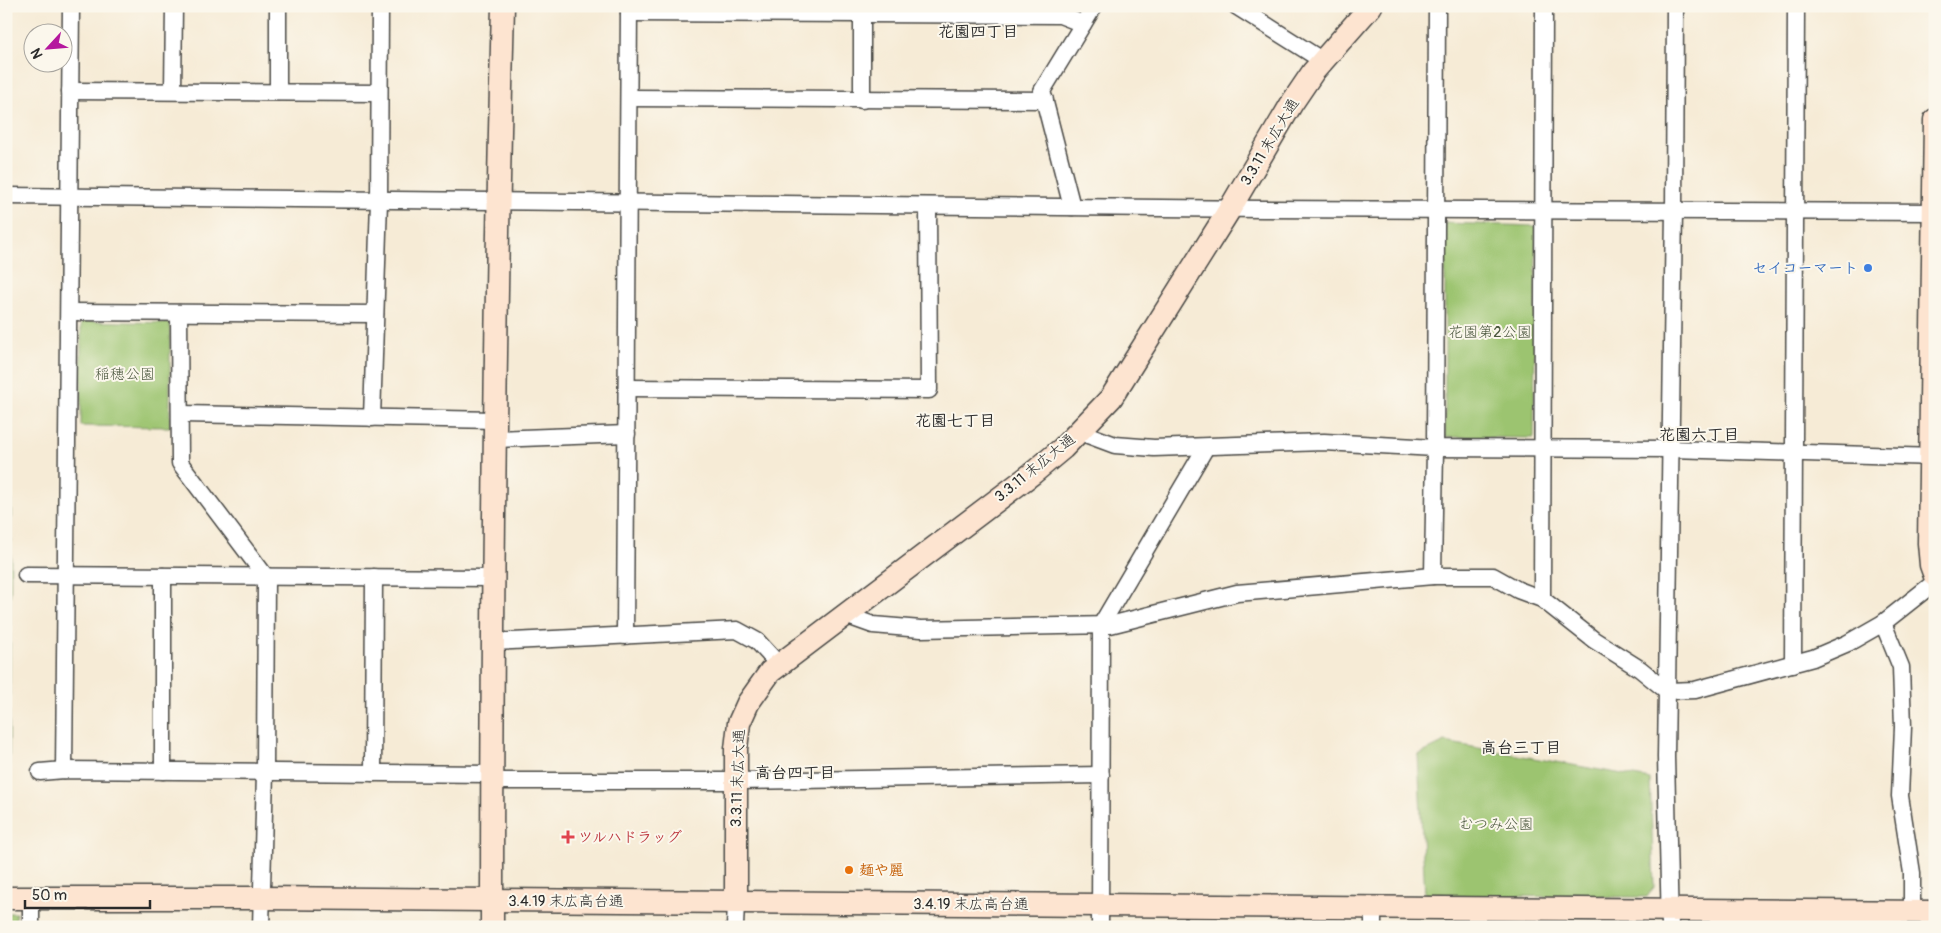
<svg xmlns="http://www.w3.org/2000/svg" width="1941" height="933" font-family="Pangolin,'Klee One',sans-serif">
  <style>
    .green { fill: #9cc470; stroke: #64784e }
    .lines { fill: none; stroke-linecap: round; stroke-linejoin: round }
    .street-casing { stroke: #494845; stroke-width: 19 }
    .secondary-casing { stroke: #494845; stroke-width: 25 }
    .street { stroke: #fff; stroke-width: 16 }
    .secondary { stroke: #fde4d0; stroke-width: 22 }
    .shop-dot { fill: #3f7fe0; stroke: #fbf7ec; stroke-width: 2 }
    .health-dot { fill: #e0444e; stroke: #fbf7ec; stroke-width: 2 }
    .food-dot { fill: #e8710a; stroke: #fbf7ec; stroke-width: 2 }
    .labels { text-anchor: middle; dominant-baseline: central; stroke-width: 4; stroke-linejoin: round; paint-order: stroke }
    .street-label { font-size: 15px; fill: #2b2b2b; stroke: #fbf7ec }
    .shop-label { font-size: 15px; font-weight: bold; fill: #366cbe; stroke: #fbf7ec; text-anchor: end }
    .park-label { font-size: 15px; fill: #4d5940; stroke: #fbf7ec }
    .health-label { font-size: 15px; font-weight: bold; fill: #be3a42; stroke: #fbf7ec; text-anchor: start }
    .food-label { font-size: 15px; font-weight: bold; fill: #c56008; stroke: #fbf7ec; text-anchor: start }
    .neighbourhood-label { font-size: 16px; font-weight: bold; fill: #2b2b2b; stroke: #fbf7ec }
  </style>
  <rect width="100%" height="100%" fill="#fbf7ec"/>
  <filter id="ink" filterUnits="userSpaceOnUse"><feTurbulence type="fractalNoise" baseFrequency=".02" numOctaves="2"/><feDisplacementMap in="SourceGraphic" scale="10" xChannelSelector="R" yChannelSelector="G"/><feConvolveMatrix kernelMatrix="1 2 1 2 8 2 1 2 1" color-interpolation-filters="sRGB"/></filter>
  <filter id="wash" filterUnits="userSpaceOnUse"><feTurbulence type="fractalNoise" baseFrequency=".0096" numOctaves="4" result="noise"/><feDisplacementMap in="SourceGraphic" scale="20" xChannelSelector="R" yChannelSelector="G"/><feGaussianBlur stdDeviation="1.12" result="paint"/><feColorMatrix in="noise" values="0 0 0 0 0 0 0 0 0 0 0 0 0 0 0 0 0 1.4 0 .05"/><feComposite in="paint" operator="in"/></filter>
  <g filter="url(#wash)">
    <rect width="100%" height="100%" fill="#f6ebd6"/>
    <g class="green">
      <path d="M 1445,223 L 1536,226 L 1534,438 L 1445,437 Z"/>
      <path d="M 81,321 L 170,323 L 170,427 L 81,426 Z"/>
      <path d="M 6,419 L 12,419 L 8,884 L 6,884 Z"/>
      <path d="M 1445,742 L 1650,779 L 1654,887 L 1647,897 L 1425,896 L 1418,755 Z"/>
      <rect x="6" y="913" width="10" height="14"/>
    </g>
  </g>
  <g filter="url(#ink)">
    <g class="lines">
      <defs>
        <g id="street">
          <path d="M 278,6 L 278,92"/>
          <path d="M 1236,6 L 1323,61"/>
          <path d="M 629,13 L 1060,15 L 1083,24"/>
          <path d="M 70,91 L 379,93"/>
          <path d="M 173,91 L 174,6"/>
          <path d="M 629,98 L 1045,100"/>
          <path d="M 862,100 L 862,6"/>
          <path d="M 6,196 L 1263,209 L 1935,212"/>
          <path d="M 1072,207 L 1042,91 L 1094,6"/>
          <path d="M 69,312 L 375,314"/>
          <path d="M 179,313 L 180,463 L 266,577 L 265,772 L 261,927"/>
          <path d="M 627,388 L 929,390 L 928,206"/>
          <path d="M 181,414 L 496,420"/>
          <path d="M 372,418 L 379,201 L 380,6"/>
          <path d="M 1080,432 L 1115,445 L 1154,448 L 1324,442 L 1435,448 L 1671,449 L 1935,457"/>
          <path d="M 496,439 L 627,434"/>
          <path d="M 26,575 L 493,578"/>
          <path d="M 1433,576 L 1435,448 L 1437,6"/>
          <path d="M 1542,599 L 1544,6"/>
          <path d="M 845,615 L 873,625 L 921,629 L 1110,625 L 1237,593 L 1433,576 L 1493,576 L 1518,590 L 1542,599 L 1594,640 L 1640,669 L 1667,691 L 1695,690 L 1813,658 L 1848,643 L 1883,623 L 1935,582"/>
          <path d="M 1883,623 L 1901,667 L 1903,727 L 1900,796 L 1912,873 L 1912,912"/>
          <path d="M 625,636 L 629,6"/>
          <path d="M 493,642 L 737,630 L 757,641 L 779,665"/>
          <path d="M 1793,664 L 1796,6"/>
          <path d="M 64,770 L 71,6"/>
          <path d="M 163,771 L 163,576"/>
          <path d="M 40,772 L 64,770 L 491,774"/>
          <path d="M 373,773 L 374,577"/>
          <path d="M 491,781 L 736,781 L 1101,775"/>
          <path d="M 31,927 L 31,899"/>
          <path d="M 735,927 L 736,902"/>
          <path d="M 1100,927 L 1101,625 L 1206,447"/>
          <path d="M 1373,927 L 1373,907"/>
          <path d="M 1670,927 L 1666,757 L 1674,211 L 1675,6"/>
        </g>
        <g id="secondary">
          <path d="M 1935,120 L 1929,543 L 1931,565 L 1935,576"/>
          <path d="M 6,898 L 261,898 L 1935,912"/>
          <path d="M 736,902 L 736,749 L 739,723 L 748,703 L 770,672 L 1033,473 L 1063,448 L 1111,398 L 1228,212 L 1292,103 L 1313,72 L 1371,6"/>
          <path d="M 492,927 C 492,620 495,313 503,6"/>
        </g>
      </defs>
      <use href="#street" class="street-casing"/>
      <use href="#secondary" class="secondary-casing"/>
      <use href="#street" class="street"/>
      <use href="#secondary" class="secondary"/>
    </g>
  </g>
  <circle class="shop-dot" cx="1868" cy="268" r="5"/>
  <path class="health-dot" d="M565.5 829.5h5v5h5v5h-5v5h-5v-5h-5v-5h5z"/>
  <circle class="food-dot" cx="849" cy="870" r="5"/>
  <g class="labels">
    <g class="street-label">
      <text transform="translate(1270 142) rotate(-59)">3.3.11 末広大通</text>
      <text transform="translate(1035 468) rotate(-39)">3.3.11 末広大通</text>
      <text transform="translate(738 778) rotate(-88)">3.3.11 末広大通</text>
      <text x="566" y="901">3.4.19 末広高台通</text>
      <text x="971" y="904">3.4.19 末広高台通</text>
    </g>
    <g class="shop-label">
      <text x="1858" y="268">セイコーマート</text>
    </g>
    <g class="park-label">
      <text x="1490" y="332">花園第2公園</text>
      <text x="125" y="374">稲穂公園</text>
      <text x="1496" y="824">むつみ公園</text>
    </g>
    <g class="health-label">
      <text x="578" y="837">ツルハドラッグ</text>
    </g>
    <g class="food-label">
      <text x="859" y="870">麺や麗</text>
    </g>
    <g class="neighbourhood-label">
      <text x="978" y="32">花園四丁目</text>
      <text x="955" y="421">花園七丁目</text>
      <text x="1699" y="435">花園六丁目</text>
      <text x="1521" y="748">高台三丁目</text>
      <text x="795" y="773">高台四丁目</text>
    </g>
  </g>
  <rect width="1941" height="933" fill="none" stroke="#fbf7ec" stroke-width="25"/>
  <g transform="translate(48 48) rotate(244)"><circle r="24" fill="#fbf7ec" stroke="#a8a59f"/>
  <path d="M0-4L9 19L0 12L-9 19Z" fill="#b5179e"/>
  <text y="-8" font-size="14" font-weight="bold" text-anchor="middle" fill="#2b2b2b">N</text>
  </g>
  <path d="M25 900v8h125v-8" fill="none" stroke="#2b2b2b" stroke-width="2.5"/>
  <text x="32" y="900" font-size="15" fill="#2b2b2b" stroke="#fbf7ec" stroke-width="4" paint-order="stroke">50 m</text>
</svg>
